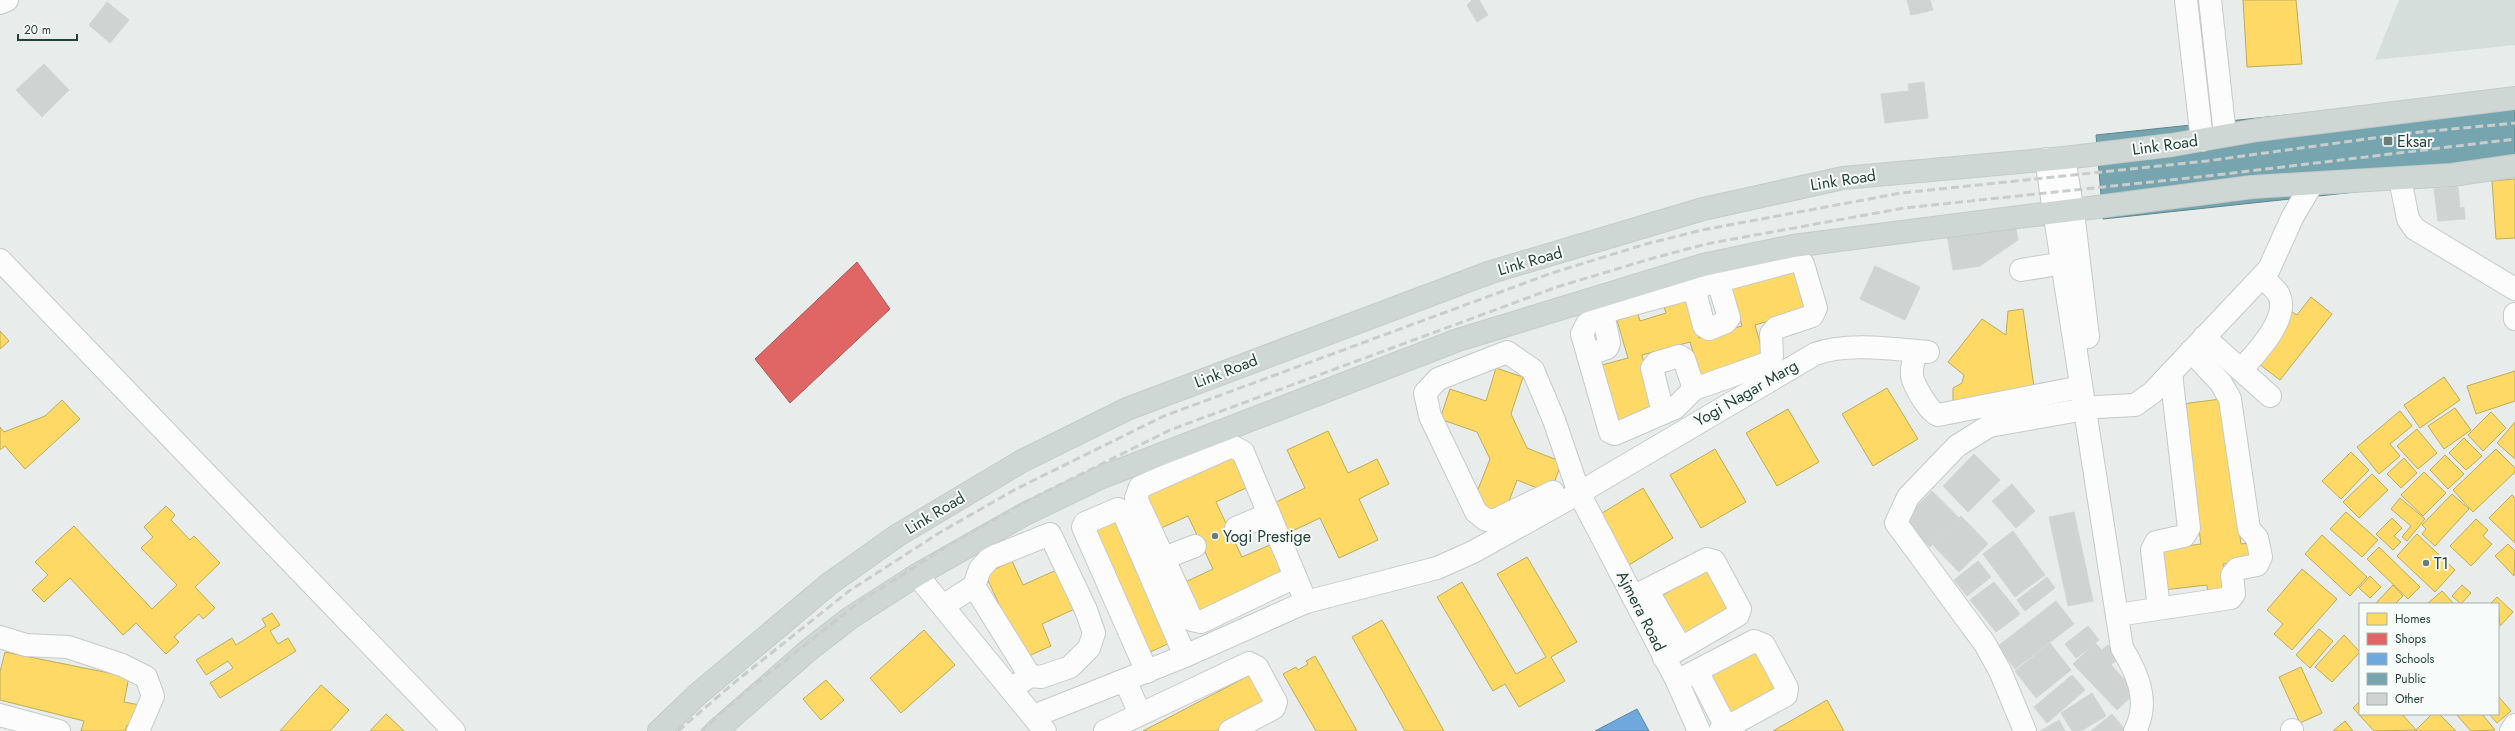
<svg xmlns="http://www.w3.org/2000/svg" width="2515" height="731" font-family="Jost,sans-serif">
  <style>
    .built { fill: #d6dedb }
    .homes { fill: #ffd966; stroke: #bdac59 }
    .shops { fill: #e06666; stroke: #a85b59 }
    .schools { fill: #6fa8dc; stroke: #5889ab }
    .public { fill: #76a5af; stroke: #5d878c }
    .building { fill: #cfd4d2; stroke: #d1d6d4 }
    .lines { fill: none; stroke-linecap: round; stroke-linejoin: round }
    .minor-casing { stroke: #c5cac8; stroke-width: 24 }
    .primary-casing { stroke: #c3ccc9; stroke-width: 24 }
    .minor { stroke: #fcfcfc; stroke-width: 22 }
    .primary { stroke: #cfd7d5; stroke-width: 22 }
    .rail { stroke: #c9cdcc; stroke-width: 3; stroke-dasharray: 8 4; stroke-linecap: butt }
    .poi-dot { fill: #697e78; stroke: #f7fbf9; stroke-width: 1.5 }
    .labels { text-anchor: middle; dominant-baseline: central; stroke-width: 4; stroke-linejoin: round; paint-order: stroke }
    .poi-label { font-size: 16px; fill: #24423a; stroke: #f7fbf9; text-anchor: start }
    .street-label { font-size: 16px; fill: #24423a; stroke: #f7fbf9 }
  </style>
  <rect width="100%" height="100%" fill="#e8edeb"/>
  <path class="built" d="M 2399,0 L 2515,0 L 2515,45 L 2375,60 Z"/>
  <g class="homes">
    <path d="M 2243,0 L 2296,0 L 2302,64 L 2247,67 Z"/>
    <path d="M 2515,179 L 2515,238 L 2496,239 L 2492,181 Z"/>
    <path d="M 1797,268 L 1809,309 L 1755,325 L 1765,361 L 1701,379 L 1690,342 L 1642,355 L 1657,413 L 1619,427 L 1602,365 L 1628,358 L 1616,317 L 1637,311 L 1640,321 L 1666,313 L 1663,304 L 1687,297 L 1699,338 L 1742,326 L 1730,287 Z"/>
    <path d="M 2311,297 L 2332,314 L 2280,380 L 2259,364 L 2291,311 L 2297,315 Z"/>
    <path d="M 2023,309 L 2034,387 L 1953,402 L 1953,388 L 1962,383 L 1964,375 L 1948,362 L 1982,319 L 2006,335 L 2008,311 Z"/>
    <path d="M 0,331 L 9,341 L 0,349 Z"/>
    <path d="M 1496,368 L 1523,377 L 1511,414 L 1527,448 L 1562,462 L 1550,493 L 1517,480 L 1504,514 L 1473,502 L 1490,459 L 1477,432 L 1440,419 L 1450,389 L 1486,401 Z"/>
    <path d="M 2515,371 L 2515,401 L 2476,414 L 2467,386 Z"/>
    <path d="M 2444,377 L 2460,400 L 2420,428 L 2404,405 Z"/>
    <path d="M 1887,388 L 1918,439 L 1873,466 L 1842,414 Z"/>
    <path d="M 2221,399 L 2241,544 L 2255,542 L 2258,559 L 2223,564 L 2228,595 L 2208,597 L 2207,585 L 2163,590 L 2157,550 L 2201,544 L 2182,404 Z"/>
    <path d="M 62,400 L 80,419 L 25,469 L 5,446 L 0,450 L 0,427 L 4,432 L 45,416 Z"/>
    <path d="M 2455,408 L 2471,430 L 2444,449 L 2428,426 Z"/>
    <path d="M 1788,409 L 1819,462 L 1777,486 L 1746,433 Z"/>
    <path d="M 2400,411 L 2412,426 L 2390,444 L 2400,456 L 2379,474 L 2357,447 Z"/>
    <path d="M 2491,412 L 2506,428 L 2483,451 L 2468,435 Z"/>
    <path d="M 2515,422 L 2515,459 L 2497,443 Z"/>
    <path d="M 2417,429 L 2437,453 L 2418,469 L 2397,446 Z"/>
    <path d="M 1328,431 L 1348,473 L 1377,459 L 1389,484 L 1359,499 L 1378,540 L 1339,558 L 1320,518 L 1286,534 L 1272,504 L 1305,488 L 1287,450 Z"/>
    <path d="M 2464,438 L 2482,456 L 2466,470 L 2449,453 Z"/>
    <path d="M 1715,449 L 1746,502 L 1701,528 L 1670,475 Z"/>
    <path d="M 2496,449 L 2515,468 L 2515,472 L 2473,512 L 2453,490 Z"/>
    <path d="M 2351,452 L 2369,470 L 2341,499 L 2322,481 Z"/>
    <path d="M 1235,455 L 1250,486 L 1216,502 L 1242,557 L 1272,544 L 1286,575 L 1196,617 L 1181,584 L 1213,569 L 1188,516 L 1159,529 L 1144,497 Z"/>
    <path d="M 2445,455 L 2464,474 L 2448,489 L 2430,470 Z"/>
    <path d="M 2404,458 L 2417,473 L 2401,488 L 2387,474 Z"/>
    <path d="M 2424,472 L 2446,493 L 2423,516 L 2401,495 Z"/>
    <path d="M 2372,474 L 2388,490 L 2359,518 L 2343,502 Z"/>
    <path d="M 1643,488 L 1673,538 L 1629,565 L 1599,515 Z"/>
    <path d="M 2452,494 L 2469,509 L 2435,546 L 2422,534 L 2426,529 L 2422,525 Z"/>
    <path d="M 2512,495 L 2515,498 L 2515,543 L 2489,518 Z"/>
    <path d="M 2400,498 L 2425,519 L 2407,541 L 2402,537 L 2411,526 L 2391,509 Z"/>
    <path d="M 166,506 L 175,515 L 171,520 L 190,540 L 194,536 L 220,563 L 195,587 L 215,608 L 203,619 L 199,614 L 174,637 L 179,642 L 166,654 L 136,623 L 123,635 L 70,578 L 44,602 L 32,590 L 48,575 L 35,562 L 74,526 L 152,609 L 177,585 L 141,548 L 153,537 L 144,527 Z"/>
    <path d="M 2346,512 L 2378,540 L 2362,557 L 2330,529 Z"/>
    <path d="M 2392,518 L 2402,528 L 2394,536 L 2401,542 L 2393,550 L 2376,534 Z"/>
    <path d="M 2476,519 L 2488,530 L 2483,536 L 2492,544 L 2471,566 L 2450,546 Z"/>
    <path d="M 1116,520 L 1172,642 L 1148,653 L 1092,530 Z"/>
    <path d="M 2417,534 L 2455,570 L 2435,592 L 2397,556 Z"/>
    <path d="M 2322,535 L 2367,577 L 2350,596 L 2305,554 Z"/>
    <path d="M 2508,544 L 2515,551 L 2514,576 L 2495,556 Z"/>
    <path d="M 2379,547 L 2420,587 L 2408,599 L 2367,559 Z"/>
    <path d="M 1527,557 L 1577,642 L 1551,657 L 1565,681 L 1519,707 L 1505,684 L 1493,691 L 1437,597 L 1462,582 L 1516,674 L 1546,657 L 1497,574 Z"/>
    <path d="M 1012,561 L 1023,585 L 1061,568 L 1079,607 L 1042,624 L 1051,646 L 1024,658 L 985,574 Z"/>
    <path d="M 2302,569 L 2337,599 L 2292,650 L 2274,634 L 2283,624 L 2267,610 Z"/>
    <path d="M 1707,570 L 1731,612 L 1683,640 L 1656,599 Z"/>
    <path d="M 2370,576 L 2381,587 L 2370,598 L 2359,588 Z"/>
    <path d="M 2393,585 L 2403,596 L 2395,604 L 2375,604 Z"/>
    <path d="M 2462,585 L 2471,593 L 2461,604 L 2452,596 Z"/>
    <path d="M 2442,591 L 2454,604 L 2427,604 Z"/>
    <path d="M 2497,597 L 2513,612 L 2500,626 L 2498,604 L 2490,604 Z"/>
    <path d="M 272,613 L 280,625 L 270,631 L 278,644 L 288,638 L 296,651 L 220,698 L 210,683 L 233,668 L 228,661 L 206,675 L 196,660 L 232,638 L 236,645 L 266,626 L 262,619 Z"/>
    <path d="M 1382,620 L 1444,731 L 1405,731 L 1352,637 Z"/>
    <path d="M 2319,629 L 2333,641 L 2310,668 L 2296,655 Z"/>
    <path d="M 924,630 L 955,665 L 901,713 L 870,678 Z"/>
    <path d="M 2344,635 L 2360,652 L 2332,682 L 2315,667 Z"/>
    <path d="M 1759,649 L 1782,690 L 1730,719 L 1707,678 Z"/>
    <path d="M 5,652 L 129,677 L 124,702 L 140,705 L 136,727 L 127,725 L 125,731 L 81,731 L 84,721 L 0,700 L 0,672 Z"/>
    <path d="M 1315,656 L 1357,731 L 1316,731 L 1283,674 L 1296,667 L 1298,670 L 1308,664 L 1306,661 Z"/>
    <path d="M 2301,667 L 2322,713 L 2300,723 L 2279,677 Z"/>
    <path d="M 1254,673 L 1269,703 L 1216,731 L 1143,731 Z"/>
    <path d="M 826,680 L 844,700 L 821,720 L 803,699 Z"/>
    <path d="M 321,685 L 349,710 L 330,731 L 280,731 Z"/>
    <path d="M 2498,696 L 2511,711 L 2497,723 L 2489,714 L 2498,714 Z"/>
    <path d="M 1827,700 L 1844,731 L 1773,731 Z"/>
    <path d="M 2360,701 L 2360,714 L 2402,714 L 2416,730 L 2374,731 L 2353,708 Z"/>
    <path d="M 386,714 L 404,731 L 370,731 Z"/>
    <path d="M 2432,714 L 2439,714 L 2456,731 L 2415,731 Z"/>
    <path d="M 2456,714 L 2482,714 L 2495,730 L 2471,731 Z"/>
    <path d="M 2345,721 L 2353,731 L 2333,731 Z"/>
  </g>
  <path class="shops" d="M 857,262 L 890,309 L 790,403 L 755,359 Z"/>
  <path class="schools" d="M 1637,709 L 1649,731 L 1595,731 Z"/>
  <path class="public" d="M 2515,91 L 2515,175 L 2103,219 L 2096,135 Z"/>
  <g class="building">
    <path d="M 1472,0 L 1479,0 L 1488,15 L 1477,22 L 1467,5 Z"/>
    <path d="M 1907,0 L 1930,0 L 1933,10 L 1911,15 Z"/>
    <path d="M 107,2 L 129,20 L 110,43 L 89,25 Z"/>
    <path d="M 44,64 L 69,90 L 42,117 L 16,90 Z"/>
    <path d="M 1924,82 L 1928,118 L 1885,123 L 1881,94 L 1909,91 L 1908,84 Z"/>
    <path d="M 2458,187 L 2460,208 L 2464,207 L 2465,219 L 2438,221 L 2434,189 Z"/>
    <path d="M 2015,223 L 2018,240 L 1980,266 L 1953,270 L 1947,235 Z"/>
    <path d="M 1875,266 L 1920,287 L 1905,320 L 1860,299 Z"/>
    <path d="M 1974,454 L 2000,480 L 1968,512 L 1943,486 Z"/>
    <path d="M 2012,484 L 2035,511 L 2016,528 L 1992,501 Z"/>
    <path d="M 1932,491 L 1959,518 L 1930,547 L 1903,520 Z"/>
    <path d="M 2074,512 L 2093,601 L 2068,606 L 2049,517 Z"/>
    <path d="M 1961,516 L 1988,544 L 1959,572 L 1933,545 Z"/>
    <path d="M 2013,531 L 2045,575 L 2015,597 L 1983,554 Z"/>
    <path d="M 1978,561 L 1991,577 L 1967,596 L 1954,580 Z"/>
    <path d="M 2047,577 L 2055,588 L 2025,611 L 2017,600 Z"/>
    <path d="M 1994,582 L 2020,614 L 1996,632 L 1970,600 Z"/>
    <path d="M 2056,601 L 2074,624 L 2015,669 L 1998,646 Z"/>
    <path d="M 2088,626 L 2099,640 L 2076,658 L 2065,644 Z"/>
    <path d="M 2050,643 L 2071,670 L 2036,698 L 2015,671 Z"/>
    <path d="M 2095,643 L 2102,650 L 2108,645 L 2119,658 L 2111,665 L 2136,692 L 2117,710 L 2073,664 Z"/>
    <path d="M 2072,675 L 2085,690 L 2047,723 L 2034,707 Z"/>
    <path d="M 2092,693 L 2106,716 L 2081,731 L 2072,731 L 2061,713 Z"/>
    <path d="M 2112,714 L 2126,731 L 2091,731 Z"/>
    <path d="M 2059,720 L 2065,731 L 2040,731 Z"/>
  </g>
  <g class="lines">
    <defs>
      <g id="minor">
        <path d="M 2186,0 L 2202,140"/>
        <path d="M 2210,0 L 2225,135"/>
        <path d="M 0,3 L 7,0"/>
        <path d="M 2064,158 L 2073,212 L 2088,337"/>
        <path d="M 2046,159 L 2122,648 C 2138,674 2150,702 2135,731"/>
        <path d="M 2400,179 L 2408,219 L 2415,229 L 2515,289"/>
        <path d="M 0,260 L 454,731"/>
        <path d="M 1797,260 L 1803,264 L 1816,308 L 1812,316 L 1776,328 L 1771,334 L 1772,356 L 1768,363 L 1694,389 L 1675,408 L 1615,434 L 1610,432 L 1582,334 L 1587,324 L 1604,312 Z"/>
        <path d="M 2021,270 L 2077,261"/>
        <path d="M 1694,288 L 1704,326 L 1709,329 L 1726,322 L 1729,318 L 1718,281"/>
        <path d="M 2515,314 L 2515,319"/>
        <path d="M 2204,337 L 2270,396"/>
        <path d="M 1917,351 C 1914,359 1911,367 1912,376 C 1914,386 1929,412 1938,415 L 2081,387"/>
        <path d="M 1588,355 L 1607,348 L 1609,343 L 1603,313"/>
        <path d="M 2241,370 C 2255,354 2290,319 2279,295 C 2276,289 2267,282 2262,277"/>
        <path d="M 1663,413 L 1652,368 L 1656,363 L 1679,356 L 1684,359 L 1694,389"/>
        <path d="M 1553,492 L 1495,520 L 1486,520 L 1476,512 L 1430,416 L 1425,393 L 1438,379 L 1507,352 L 1533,370 L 1554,420 L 1579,493 L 1677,681 L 1699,731"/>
        <path d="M 1236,528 L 1269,514"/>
        <path d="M 1164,558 L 1195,546"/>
        <path d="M 917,575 L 1045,731"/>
        <path d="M 1295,577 L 1201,622 L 1192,620 L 1136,498 L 1140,487 L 1232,446 L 1243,452 L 1306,602"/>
        <path d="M 974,586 L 1030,676"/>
        <path d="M 1647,590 L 1681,648"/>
        <path d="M 1633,597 L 1707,559 L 1714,561 L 1740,609 L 1738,615 L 1664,658"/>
        <path d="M 943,606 L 974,586 L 980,569 L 990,558 L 1050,534 L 1086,610 L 1094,633 L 1089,648 L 1070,667 L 1041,677 L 1030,676 L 1011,689"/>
        <path d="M 2159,608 L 2152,550 L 2156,542 L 2184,536 L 2189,528 L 2171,373"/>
        <path d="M 2117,615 L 2231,598 L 2234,594 L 2232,575 L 2237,569 L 2257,565 L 2261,557 L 2257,538 L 2249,529 L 2230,399 L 2221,383 L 2191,351"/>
        <path d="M 0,637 L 26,645 L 68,647 L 122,665 L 146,677 L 153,696 L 138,731"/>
        <path d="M 1697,671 L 1726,727"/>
        <path d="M 1147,672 L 1083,527 L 1085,523 L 1118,509 L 1123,512 L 1185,656"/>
        <path d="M 1125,680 L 1140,714"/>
        <path d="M 1677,681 L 1754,641 L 1764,645 L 1787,688 L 1786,695 L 1720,731"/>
        <path d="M 0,715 L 59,731"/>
        <path d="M 1034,716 L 1185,656 L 1306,602 L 1437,568 L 1473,552 L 1579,493 L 1815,354 C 1846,342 1894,349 1928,352"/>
        <path d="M 2292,730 L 2292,731"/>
        <path d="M 1105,731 L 1249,663 L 1257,667 L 1276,702 L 1274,708 L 1230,731"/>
        <path d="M 2025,731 L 2000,671 L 1985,644 L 1896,523 L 1908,497 L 1957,446 L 1989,426 L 2097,407 L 2135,405 L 2152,393 L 2269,269 L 2293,216 L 2312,184"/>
        <path d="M 2511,731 L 2515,725"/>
      </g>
      <g id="primary">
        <path d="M 659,731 L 698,694 L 829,584 L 898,535 L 1022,461 L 1127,409 L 1491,272 L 1703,209 L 1843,178 L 2064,158 L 2172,145 L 2257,130 L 2515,98"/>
        <path d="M 716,731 L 810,649 L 850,618 L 917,575 L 1025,514 L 1102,477 L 1458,340 L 1703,265 L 1793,246 L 2252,187 L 2452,175 L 2515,166"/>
      </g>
    </defs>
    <use href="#minor" class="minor-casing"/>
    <use href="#primary" class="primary-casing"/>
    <use href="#minor" class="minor"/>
    <use href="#primary" class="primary"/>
    <g class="rail">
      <path d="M 678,731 L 735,682 L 849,591 L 939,533 L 1016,489 L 1164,416 L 1552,273 L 1646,244 L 1702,230 L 1901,193 L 2207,161 L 2410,133 L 2515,123"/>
      <path d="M 701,731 L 744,693 L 858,603 L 947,546 L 1023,503 L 1170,430 L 1557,287 L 1650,259 L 1706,244 L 1904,208 L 2208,176 L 2515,139"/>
    </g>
  </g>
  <g class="poi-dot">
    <rect x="2383" y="136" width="10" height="10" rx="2"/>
    <circle cx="1215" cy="536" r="4"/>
    <circle cx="2426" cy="563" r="4"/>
  </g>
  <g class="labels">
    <g class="poi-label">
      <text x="2397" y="141">Eksar</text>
      <text x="1223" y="536">Yogi Prestige</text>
      <text x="2434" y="563">T1</text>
    </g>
    <g class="street-label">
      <text transform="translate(2165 145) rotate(-8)">Link Road</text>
      <text transform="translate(1843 180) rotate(-9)">Link Road</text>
      <text transform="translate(1530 261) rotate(-16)">Link Road</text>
      <text transform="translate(1226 371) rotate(-21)">Link Road</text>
      <text transform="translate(1746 393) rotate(-30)">Yogi Nagar Marg</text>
      <text transform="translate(935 513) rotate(-31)">Link Road</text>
      <text transform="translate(1641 611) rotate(63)">Ajmera Road</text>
    </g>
  </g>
  <rect x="2359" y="603" width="140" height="112" fill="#f7fbf9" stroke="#a3b1ad"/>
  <rect x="2367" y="613" width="20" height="12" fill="#ffd966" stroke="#a3b1ad"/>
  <text x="2395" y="623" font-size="12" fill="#24423a">Homes</text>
  <rect x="2367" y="633" width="20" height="12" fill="#e06666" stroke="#a3b1ad"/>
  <text x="2395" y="643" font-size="12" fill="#24423a">Shops</text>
  <rect x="2367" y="653" width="20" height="12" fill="#6fa8dc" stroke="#a3b1ad"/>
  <text x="2395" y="663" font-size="12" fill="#24423a">Schools</text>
  <rect x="2367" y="673" width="20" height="12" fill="#76a5af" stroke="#a3b1ad"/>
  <text x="2395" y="683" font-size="12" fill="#24423a">Public</text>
  <rect x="2367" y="693" width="20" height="12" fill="#cfd4d2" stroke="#a3b1ad"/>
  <text x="2395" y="703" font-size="12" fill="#24423a">Other</text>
  <path d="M18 34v6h59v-6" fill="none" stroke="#24423a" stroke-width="2"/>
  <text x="24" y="34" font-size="12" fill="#24423a" stroke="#f7fbf9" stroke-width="3" paint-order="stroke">20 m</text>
</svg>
